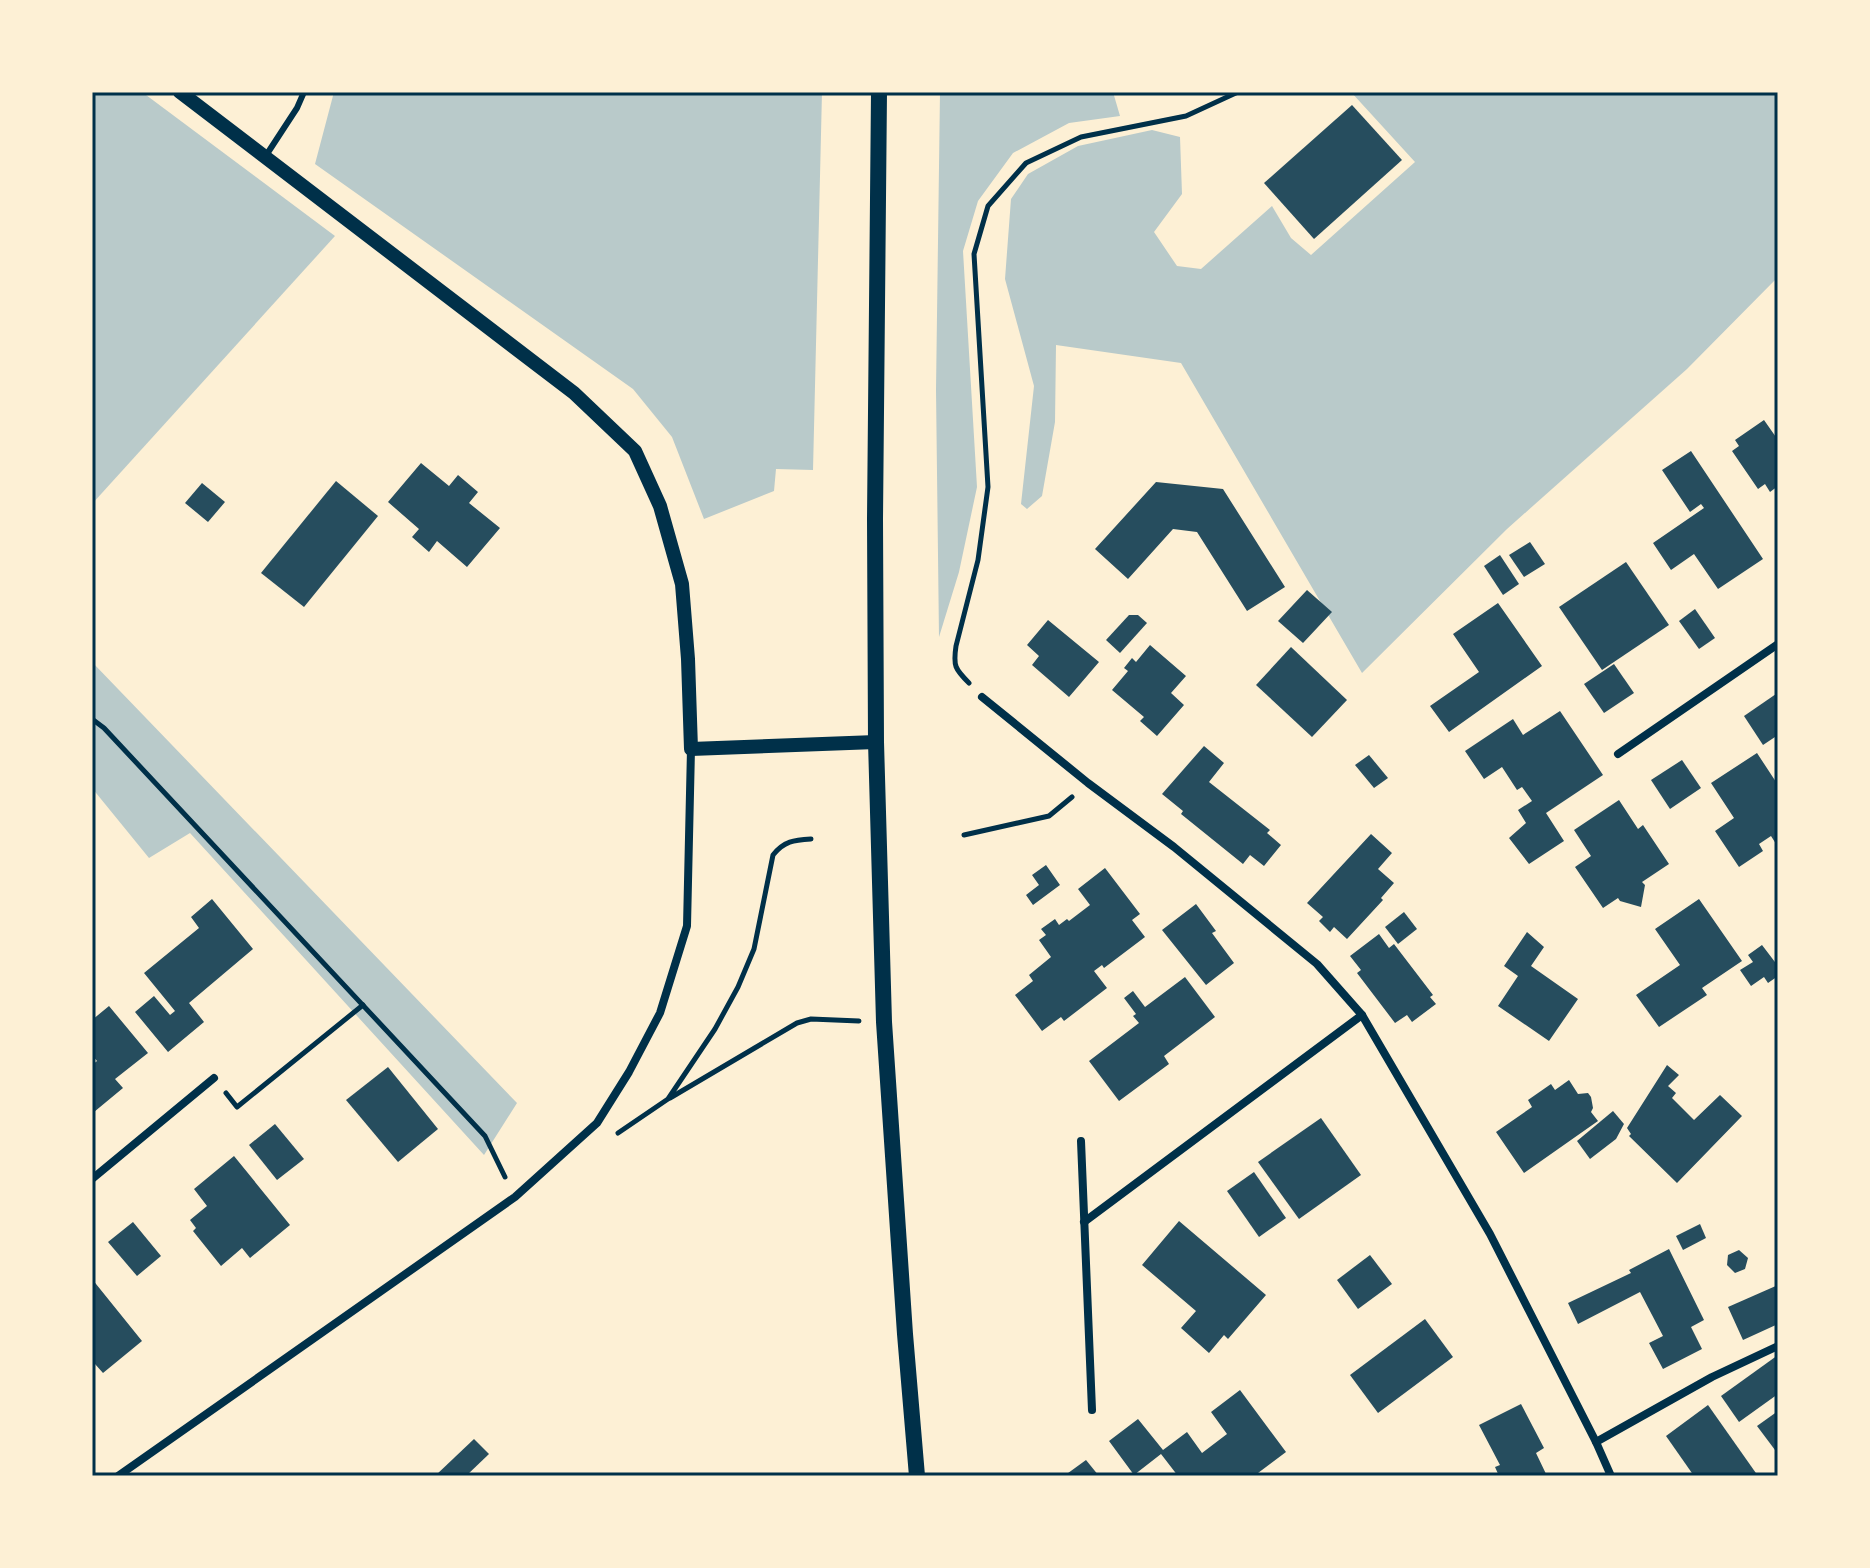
<svg xmlns="http://www.w3.org/2000/svg" width="1870" height="1568" font-family="'Fira Sans Condensed',sans-serif">
  <style>
    .green { fill: #b9caca }
    .building { fill: #264d5e }
    .lines { fill: none; stroke-linecap: round; stroke-linejoin: round }
    .path { stroke: #003049; stroke-width: 5 }
    .service { stroke: #003049; stroke-width: 6 }
    .minor { stroke: #003049; stroke-width: 8 }
    .tertiary { stroke: #003049; stroke-width: 14 }
    .secondary { stroke: #003049; stroke-width: 16 }
    .neatline { fill: none; stroke: #003049; stroke-width: 3 }
  </style>
  <rect width="100%" height="100%" fill="#fdf0d5"/>
  <g class="green">
    <path d="M 92,92 L 142,92 L 335,236 L 92,504 Z"/>
    <path d="M 334,92 L 822,92 L 813,470 L 776,469 L 774,491 L 704,519 L 672,437 L 633,389 L 315,164 Z"/>
    <path d="M 940,92 L 1113,92 L 1120,116 L 1069,123 L 1013,153 L 978,201 L 963,251 L 977,487 L 959,572 L 939,637 L 936,390 Z"/>
    <path d="M 1351,92 L 1778,92 L 1778,277 L 1687,369 L 1507,529 L 1362,673 L 1181,363 L 1056,345 L 1055,422 L 1042,496 L 1027,509 L 1021,504 L 1034,386 L 1005,279 L 1011,199 L 1028,174 L 1078,146 L 1152,130 L 1180,137 L 1182,194 L 1154,232 L 1177,266 L 1201,269 L 1272,206 L 1291,238 L 1311,255 L 1415,162 Z"/>
    <path d="M 92,662 L 517,1103 L 484,1155 L 190,833 L 149,858 L 92,788 Z"/>
  </g>
  <g class="building">
    <path d="M 1352,105 L 1402,160 L 1314,239 L 1264,183 Z"/>
    <path d="M 1764,420 L 1778,440 L 1778,486 L 1770,492 L 1765,484 L 1758,489 L 1732,451 L 1739,446 L 1735,440 Z"/>
    <path d="M 1691,451 L 1763,559 L 1718,589 L 1694,554 L 1671,570 L 1653,543 L 1704,508 L 1701,504 L 1690,512 L 1662,470 Z"/>
    <path d="M 421,463 L 449,486 L 458,475 L 478,492 L 469,503 L 500,528 L 467,567 L 437,541 L 429,552 L 412,537 L 419,529 L 388,502 Z"/>
    <path d="M 336,481 L 378,516 L 304,607 L 261,573 Z"/>
    <path d="M 1156,482 L 1223,489 L 1285,587 L 1247,611 L 1197,532 L 1173,529 L 1128,579 L 1095,549 Z"/>
    <path d="M 202,483 L 225,502 L 208,522 L 185,503 Z"/>
    <path d="M 1530,542 L 1545,564 L 1524,577 L 1509,555 Z"/>
    <path d="M 1500,555 L 1519,584 L 1503,595 L 1484,566 Z"/>
    <path d="M 1626,562 L 1669,625 L 1602,670 L 1559,607 Z"/>
    <path d="M 1307,590 L 1332,612 L 1303,643 L 1278,621 Z"/>
    <path d="M 1498,603 L 1542,666 L 1449,732 L 1430,706 L 1479,672 L 1453,634 Z"/>
    <path d="M 1695,609 L 1715,638 L 1699,649 L 1679,621 Z"/>
    <path d="M 1129,615 L 1138,615 L 1147,623 L 1120,653 L 1106,640 Z"/>
    <path d="M 1048,620 L 1099,662 L 1069,697 L 1032,665 L 1039,656 L 1027,645 Z"/>
    <path d="M 1150,645 L 1186,676 L 1171,693 L 1184,705 L 1157,736 L 1140,721 L 1144,717 L 1112,690 L 1128,671 L 1124,668 L 1132,658 L 1136,662 Z"/>
    <path d="M 1291,647 L 1347,700 L 1312,737 L 1256,685 Z"/>
    <path d="M 1614,664 L 1634,693 L 1604,713 L 1584,684 Z"/>
    <path d="M 1776,694 L 1778,697 L 1778,735 L 1763,745 L 1744,716 Z"/>
    <path d="M 1560,711 L 1603,775 L 1546,813 L 1564,841 L 1529,864 L 1509,838 L 1526,823 L 1518,810 L 1532,801 L 1522,787 L 1517,790 L 1502,767 L 1484,779 L 1465,751 L 1513,719 L 1523,735 Z"/>
    <path d="M 1204,746 L 1224,763 L 1209,782 L 1270,830 L 1267,833 L 1281,845 L 1264,866 L 1250,855 L 1243,864 L 1181,814 L 1183,811 L 1162,794 Z"/>
    <path d="M 1757,753 L 1778,785 L 1778,847 L 1771,836 L 1759,844 L 1763,851 L 1739,867 L 1715,831 L 1734,818 L 1711,783 Z"/>
    <path d="M 1369,755 L 1388,778 L 1374,788 L 1355,765 Z"/>
    <path d="M 1682,760 L 1701,788 L 1670,809 L 1651,780 Z"/>
    <path d="M 1619,800 L 1638,829 L 1643,825 L 1669,864 L 1642,882 L 1645,885 L 1641,907 L 1620,901 L 1618,898 L 1603,908 L 1575,867 L 1591,856 L 1574,830 Z"/>
    <path d="M 1371,834 L 1392,853 L 1378,869 L 1394,883 L 1381,898 L 1383,900 L 1347,939 L 1334,927 L 1330,932 L 1319,921 L 1323,917 L 1307,903 Z"/>
    <path d="M 1046,865 L 1060,885 L 1033,905 L 1026,895 L 1039,885 L 1032,875 Z"/>
    <path d="M 1105,868 L 1140,914 L 1132,920 L 1145,937 L 1104,968 L 1102,965 L 1094,971 L 1107,988 L 1064,1021 L 1061,1017 L 1042,1031 L 1015,995 L 1033,981 L 1029,975 L 1051,957 L 1039,940 L 1046,935 L 1041,929 L 1055,919 L 1059,925 L 1067,919 L 1069,921 L 1090,905 L 1078,889 Z"/>
    <path d="M 212,899 L 253,949 L 189,1003 L 204,1022 L 168,1052 L 135,1012 L 154,996 L 170,1015 L 175,1011 L 144,973 L 199,928 L 191,917 Z"/>
    <path d="M 1699,899 L 1742,961 L 1702,988 L 1707,995 L 1659,1027 L 1636,995 L 1680,965 L 1655,929 Z"/>
    <path d="M 1196,904 L 1216,931 L 1212,933 L 1234,963 L 1206,985 L 1162,930 Z"/>
    <path d="M 1404,912 L 1417,929 L 1398,944 L 1385,927 Z"/>
    <path d="M 1527,932 L 1544,947 L 1531,966 L 1578,999 L 1549,1041 L 1498,1006 L 1518,976 L 1504,966 Z"/>
    <path d="M 1379,934 L 1389,948 L 1394,944 L 1433,995 L 1430,997 L 1436,1004 L 1412,1022 L 1407,1015 L 1395,1023 L 1357,973 L 1361,970 L 1350,956 Z"/>
    <path d="M 1762,945 L 1778,966 L 1778,976 L 1768,983 L 1764,977 L 1751,986 L 1740,970 L 1753,962 L 1748,955 Z"/>
    <path d="M 1185,977 L 1215,1017 L 1164,1056 L 1169,1064 L 1119,1101 L 1089,1061 L 1139,1023 L 1133,1016 L 1136,1014 L 1124,998 L 1133,991 L 1145,1007 Z"/>
    <path d="M 109,1006 L 148,1053 L 115,1079 L 123,1088 L 94,1112 L 92,1110 L 92,1065 L 97,1061 L 92,1055 L 92,1020 Z"/>
    <path d="M 1667,1065 L 1679,1075 L 1668,1086 L 1676,1093 L 1672,1098 L 1694,1120 L 1720,1095 L 1742,1116 L 1677,1183 L 1629,1136 L 1631,1134 L 1627,1128 Z"/>
    <path d="M 388,1067 L 438,1129 L 398,1162 L 346,1100 Z"/>
    <path d="M 1569,1080 L 1578,1094 L 1588,1093 L 1591,1097 L 1593,1108 L 1591,1112 L 1598,1121 L 1524,1173 L 1496,1132 L 1532,1107 L 1528,1100 L 1551,1084 L 1555,1090 Z"/>
    <path d="M 1613,1111 L 1624,1124 L 1616,1139 L 1590,1159 L 1577,1141 Z"/>
    <path d="M 1321,1118 L 1361,1175 L 1299,1219 L 1258,1162 Z"/>
    <path d="M 275,1124 L 304,1159 L 277,1180 L 249,1145 Z"/>
    <path d="M 234,1156 L 290,1225 L 250,1258 L 242,1248 L 221,1266 L 193,1231 L 196,1228 L 190,1220 L 207,1206 L 194,1189 Z"/>
    <path d="M 1254,1172 L 1286,1218 L 1259,1237 L 1227,1191 Z"/>
    <path d="M 1179,1221 L 1266,1295 L 1228,1339 L 1224,1335 L 1209,1353 L 1181,1328 L 1196,1311 L 1142,1265 Z"/>
    <path d="M 133,1222 L 161,1256 L 137,1276 L 108,1242 Z"/>
    <path d="M 1700,1224 L 1706,1238 L 1683,1250 L 1676,1236 Z"/>
    <path d="M 1669,1249 L 1704,1320 L 1691,1327 L 1702,1349 L 1663,1369 L 1649,1343 L 1663,1336 L 1640,1292 L 1578,1324 L 1568,1303 L 1631,1273 L 1629,1270 Z"/>
    <path d="M 1739,1250 L 1748,1258 L 1745,1269 L 1735,1273 L 1727,1265 L 1728,1255 Z"/>
    <path d="M 1370,1255 L 1392,1284 L 1358,1309 L 1337,1280 Z"/>
    <path d="M 92,1279 L 142,1341 L 103,1373 L 95,1364 L 92,1366 Z"/>
    <path d="M 1778,1285 L 1778,1324 L 1743,1340 L 1728,1307 Z"/>
    <path d="M 1425,1319 L 1453,1357 L 1378,1413 L 1350,1375 Z"/>
    <path d="M 1778,1355 L 1778,1394 L 1739,1422 L 1721,1396 Z"/>
    <path d="M 1240,1390 L 1286,1452 L 1254,1476 L 1178,1476 L 1161,1454 L 1134,1475 L 1109,1441 L 1138,1419 L 1163,1450 L 1187,1432 L 1202,1453 L 1227,1434 L 1211,1412 Z"/>
    <path d="M 1521,1404 L 1544,1448 L 1536,1453 L 1547,1476 L 1499,1476 L 1495,1467 L 1500,1465 L 1479,1425 Z"/>
    <path d="M 1708,1405 L 1758,1476 L 1694,1476 L 1666,1436 Z"/>
    <path d="M 1778,1411 L 1778,1448 L 1775,1450 L 1757,1426 Z"/>
    <path d="M 474,1439 L 489,1454 L 466,1476 L 435,1476 Z"/>
    <path d="M 1086,1460 L 1099,1476 L 1064,1476 Z"/>
  </g>
  <g class="lines">
    <g class="path">
      <path d="M 969,683 C 955,669 953,666 956,646 L 978,560 L 988,487 L 974,254 L 988,206 L 1026,163 L 1081,137 L 1186,116 L 1238,92"/>
      <path d="M 92,719 L 104,728 L 485,1136 L 505,1177"/>
      <path d="M 964,835 L 1049,816 L 1072,797"/>
      <path d="M 226,1093 L 237,1107 L 363,1005"/>
      <path d="M 670,1098 L 797,1023 L 811,1019 L 859,1021"/>
      <path d="M 618,1133 L 668,1099 L 715,1029 L 738,987 L 754,949 L 773,855 C 784,841 794,840 811,839"/>
    </g>
    <path class="service" d="M 265,157 L 297,108 L 304,92"/>
    <g class="minor">
      <path d="M 982,697 L 1088,783 L 1174,847 L 1317,964 L 1362,1015 L 1490,1234 L 1596,1442 L 1611,1476"/>
      <path d="M 1618,754 L 1778,644"/>
      <path d="M 1081,1141 L 1092,1410"/>
      <path d="M 92,1179 L 214,1078"/>
      <path d="M 1084,1222 L 1362,1015"/>
      <path d="M 1596,1442 L 1712,1377 L 1778,1346"/>
      <path d="M 118,1476 L 515,1197 L 597,1123 L 629,1072 L 660,1013 L 687,926 L 691,749"/>
    </g>
    <path class="tertiary" d="M 180,92 L 574,393 L 635,451 L 660,506 L 682,584 L 688,659 L 691,749 L 876,742"/>
    <path class="secondary" d="M 879,92 L 875,519 L 876,742 L 884,1022 L 905,1334 L 917,1476"/>
  </g>
  <rect width="1870" height="1568" fill="none" stroke="#fdf0d5" stroke-width="188"/>
  <rect x="94" y="94" width="1682" height="1380" class="neatline"/>
</svg>
